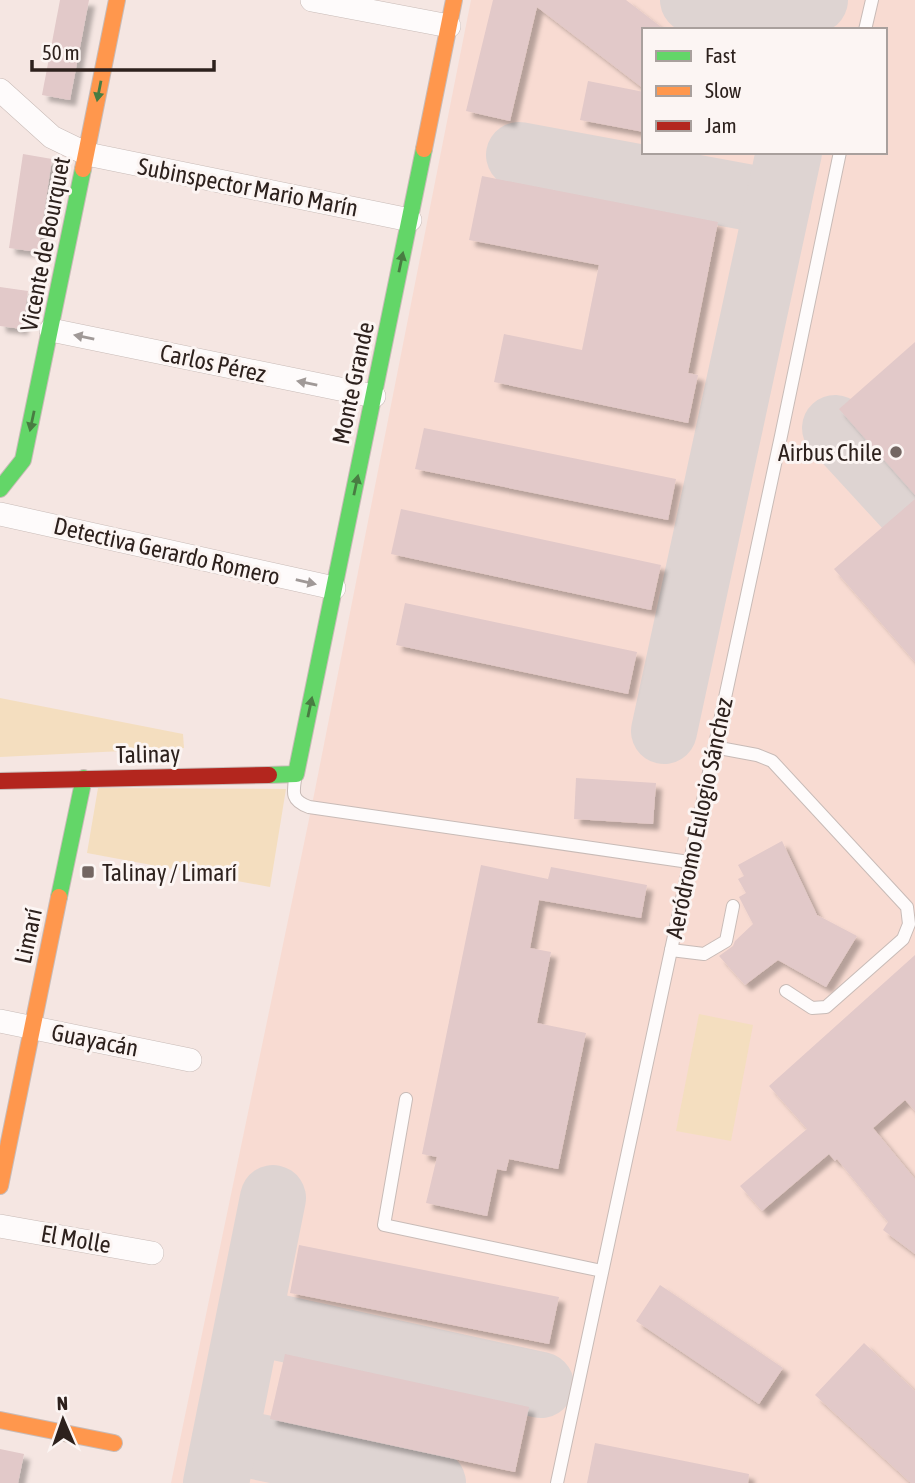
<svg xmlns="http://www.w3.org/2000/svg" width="915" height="1483" font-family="'Asap Condensed',sans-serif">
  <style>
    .built { fill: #f8dbd2; fill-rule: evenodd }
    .green { fill: #f4debf }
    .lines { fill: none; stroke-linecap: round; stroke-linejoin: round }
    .taxiway { stroke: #ded4d2; stroke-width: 66 }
    .building { fill: #e2c9c9; filter: url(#shadow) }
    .lane-casing { stroke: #c8bbb7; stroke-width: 14 }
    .street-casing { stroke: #c8bbb7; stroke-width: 24 }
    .fast-casing { stroke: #c8bbb7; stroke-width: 18 }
    .slow-casing { stroke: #c8bbb7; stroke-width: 18 }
    .jam-casing { stroke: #c8bbb7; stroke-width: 18 }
    .lane { stroke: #fefbfb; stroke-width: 12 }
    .street { stroke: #fefbfb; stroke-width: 23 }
    .fast { stroke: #63d668; stroke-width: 16 }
    .slow { stroke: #ff974d; stroke-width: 16 }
    .jam { stroke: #b3261e; stroke-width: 16 }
    .oneway { fill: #487c42 }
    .oneway2 { fill: #a09997 }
    .poi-dot { fill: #736662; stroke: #fcf5f3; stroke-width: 2.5 }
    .labels { text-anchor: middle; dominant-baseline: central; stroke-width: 6; stroke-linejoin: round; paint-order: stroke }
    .street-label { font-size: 24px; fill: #2d211d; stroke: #fcf5f3 }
    .poi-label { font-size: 24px; fill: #2d211d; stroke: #fcf5f3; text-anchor: end }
  </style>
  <defs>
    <filter id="shadow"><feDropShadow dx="6" dy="6" stdDeviation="2" flood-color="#0004"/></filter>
  </defs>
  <rect width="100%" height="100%" fill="#f5e6e2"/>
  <path class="built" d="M 471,0 L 915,0 L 915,1483 L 171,1483 L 312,805 ZM 644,30 L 885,30 L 885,152 L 644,152 Z"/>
  <g class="green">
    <path d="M 0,698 L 183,734 L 184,748 L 0,757 Z"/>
    <path d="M 98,788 L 286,789 L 270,887 L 87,853 Z"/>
    <path d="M 699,1014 L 753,1025 L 731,1141 L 676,1131 Z"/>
  </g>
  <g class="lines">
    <g class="taxiway">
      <path d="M 693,0 C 727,26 780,21 815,0"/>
      <path d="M 519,155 L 778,203"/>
      <path d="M 835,428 L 915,515"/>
      <path d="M 664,731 L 789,152"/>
      <path d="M 249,1321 L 541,1385"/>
      <path d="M 225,1440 L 433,1483"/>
      <path d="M 216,1483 L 273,1198"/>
    </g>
  </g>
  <g class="building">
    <path d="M 60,0 L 89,0 L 70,100 L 42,95 Z"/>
    <path d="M 493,0 L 626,0 L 665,30 L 644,30 L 644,89 L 537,7 L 510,121 L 466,111 Z"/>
    <path d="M 588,81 L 644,92 L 644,132 L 580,120 Z"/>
    <path d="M 23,154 L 52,159 L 38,252 L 9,248 Z"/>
    <path d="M 482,176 L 718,222 L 688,373 L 698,375 L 688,423 L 494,382 L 504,334 L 582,350 L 599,265 L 469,240 Z"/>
    <path d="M 0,287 L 28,291 L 22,329 L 0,326 Z"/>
    <path d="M 915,342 L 915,495 L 839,409 Z"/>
    <path d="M 424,428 L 676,479 L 668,520 L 415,469 Z"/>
    <path d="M 915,499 L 915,662 L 834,569 Z"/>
    <path d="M 401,509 L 661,565 L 651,610 L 391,554 Z"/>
    <path d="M 405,603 L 637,652 L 628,694 L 396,645 Z"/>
    <path d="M 576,778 L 656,783 L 653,824 L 574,819 Z"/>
    <path d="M 782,841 L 817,915 L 857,936 L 826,987 L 778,960 L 745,985 L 719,956 L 733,946 L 735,941 L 753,924 L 739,897 L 746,893 L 738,879 L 744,876 L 738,865 Z"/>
    <path d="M 481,865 L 548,879 L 551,867 L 647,885 L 641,918 L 539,900 L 530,948 L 551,952 L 537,1023 L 586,1033 L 558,1169 L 509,1159 L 506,1171 L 497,1169 L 487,1216 L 426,1203 L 437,1157 L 422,1154 Z"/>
    <path d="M 915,955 L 915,1111 L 905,1100 L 873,1128 L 915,1179 L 915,1254 L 883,1230 L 888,1222 L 837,1159 L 835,1161 L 829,1154 L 762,1211 L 740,1186 L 807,1129 L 769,1086 Z"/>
    <path d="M 299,1245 L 559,1297 L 549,1344 L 290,1293 Z"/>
    <path d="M 660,1285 L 783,1368 L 759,1404 L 636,1321 Z"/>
    <path d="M 864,1343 L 915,1391 L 915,1483 L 911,1483 L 815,1395 Z"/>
    <path d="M 285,1354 L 529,1407 L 515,1472 L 270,1419 Z"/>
    <path d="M 595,1443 L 749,1474 L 748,1483 L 587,1483 Z"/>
    <path d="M 0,1449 L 24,1454 L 18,1483 L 0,1483 Z"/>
  </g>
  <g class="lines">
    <defs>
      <g id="lane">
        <path d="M 865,30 L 872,0"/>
        <path d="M 714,747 L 757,755 L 772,761 L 907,907 L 909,924 L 903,939 L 826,1007 L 812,1008 L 786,991"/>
        <path d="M 296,774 C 293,792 290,800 309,807 L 689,862"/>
        <path d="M 671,950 L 704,954 L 726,941 L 733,906"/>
        <path d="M 406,1099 L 384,1225 L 602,1271"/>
        <path d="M 557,1483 L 781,436 L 840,152"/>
      </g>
      <g id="street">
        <path d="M 312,0 L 449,26"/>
        <path d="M 0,90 L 52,137 L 87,154 L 410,220"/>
        <path d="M 51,330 L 374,396"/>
        <path d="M 0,514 L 334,588"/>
        <path d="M 0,1021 L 190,1060"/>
        <path d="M 0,1226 L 152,1253"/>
      </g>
      <g id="fast">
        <path d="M 0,489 L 23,460 L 83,169"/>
        <path d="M 269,775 L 296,774 L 424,149"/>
        <path d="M 59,897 L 84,778"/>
      </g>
      <g id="slow">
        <path d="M 424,149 L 454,0"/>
        <path d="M 83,169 L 117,0"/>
        <path d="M 0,1186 L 59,897"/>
        <path d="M 0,1420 L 114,1443"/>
      </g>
      <path id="jam" d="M 0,781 L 269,775"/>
    </defs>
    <use href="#lane" class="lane-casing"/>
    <use href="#street" class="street-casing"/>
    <use href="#fast" class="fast-casing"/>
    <use href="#slow" class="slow-casing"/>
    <use href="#jam" class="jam-casing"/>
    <use href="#lane" class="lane"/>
    <use href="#street" class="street"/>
    <use href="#fast" class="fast"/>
    <use href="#slow" class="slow"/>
    <use href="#jam" class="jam"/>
  </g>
  <defs><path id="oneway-solid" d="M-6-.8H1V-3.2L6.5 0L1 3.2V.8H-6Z" transform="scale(1.75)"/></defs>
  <g class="oneway">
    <use href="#oneway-solid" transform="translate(99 91) rotate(101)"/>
    <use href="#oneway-solid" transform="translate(401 262) rotate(-78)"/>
    <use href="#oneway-solid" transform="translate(32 421) rotate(102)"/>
    <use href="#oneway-solid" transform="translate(356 485) rotate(-78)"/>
    <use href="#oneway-solid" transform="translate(310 707) rotate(-78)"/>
  </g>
  <g class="oneway2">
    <use href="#oneway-solid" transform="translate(84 337) rotate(-168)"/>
    <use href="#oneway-solid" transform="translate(307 383) rotate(-168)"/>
    <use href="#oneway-solid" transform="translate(306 582) rotate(13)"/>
  </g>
  <g class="poi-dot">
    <circle cx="896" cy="452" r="7"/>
    <rect x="81" y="865" width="14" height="14" rx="3.5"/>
  </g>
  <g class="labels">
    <g class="street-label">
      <text transform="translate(248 187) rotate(11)">Subinspector Mario Marín</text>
      <text transform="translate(45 244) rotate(-79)">Vicente de Bourquet</text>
      <text transform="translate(213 363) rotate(12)">Carlos Pérez</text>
      <text transform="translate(353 383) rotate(-78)">Monte Grande</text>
      <text transform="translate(167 551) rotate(13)">Detectiva Gerardo Romero</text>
      <text transform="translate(148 754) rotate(-1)">Talinay</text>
      <text transform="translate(699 818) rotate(-78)">Aeródromo Eulogio Sánchez</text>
      <text transform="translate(28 936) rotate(-78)">Limarí</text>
      <text transform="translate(95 1040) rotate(11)">Guayacán</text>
      <text transform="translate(76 1239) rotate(10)">El Molle</text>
    </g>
    <g class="poi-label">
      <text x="882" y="452">Airbus Chile</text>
      <text x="102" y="872" text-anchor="start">Talinay / Limarí</text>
    </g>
  </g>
  <rect x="642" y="28" width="245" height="126" fill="#fcf5f3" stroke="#a9a09d" stroke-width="2"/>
  <rect x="656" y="51" width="35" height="10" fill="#63d668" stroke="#a9a09d" stroke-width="2"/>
  <text x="705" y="63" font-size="21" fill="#2d211d">Fast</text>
  <rect x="656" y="86" width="35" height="10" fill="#ff974d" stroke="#a9a09d" stroke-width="2"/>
  <text x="705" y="98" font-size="21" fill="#2d211d">Slow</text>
  <rect x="656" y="121" width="35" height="10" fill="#b3261e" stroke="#a9a09d" stroke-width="2"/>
  <text x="705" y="133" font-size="21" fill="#2d211d">Jam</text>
  <g transform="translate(63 1420) rotate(358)" stroke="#fcf5f3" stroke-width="5" paint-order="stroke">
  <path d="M0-5L12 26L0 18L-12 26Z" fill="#2d211d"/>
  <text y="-10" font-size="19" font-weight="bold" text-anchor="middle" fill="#2d211d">N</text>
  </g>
  <path d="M32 60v10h182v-10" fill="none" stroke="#2d211d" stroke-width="3.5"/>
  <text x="42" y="60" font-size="21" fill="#2d211d" stroke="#fcf5f3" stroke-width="5" paint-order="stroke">50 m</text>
</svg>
